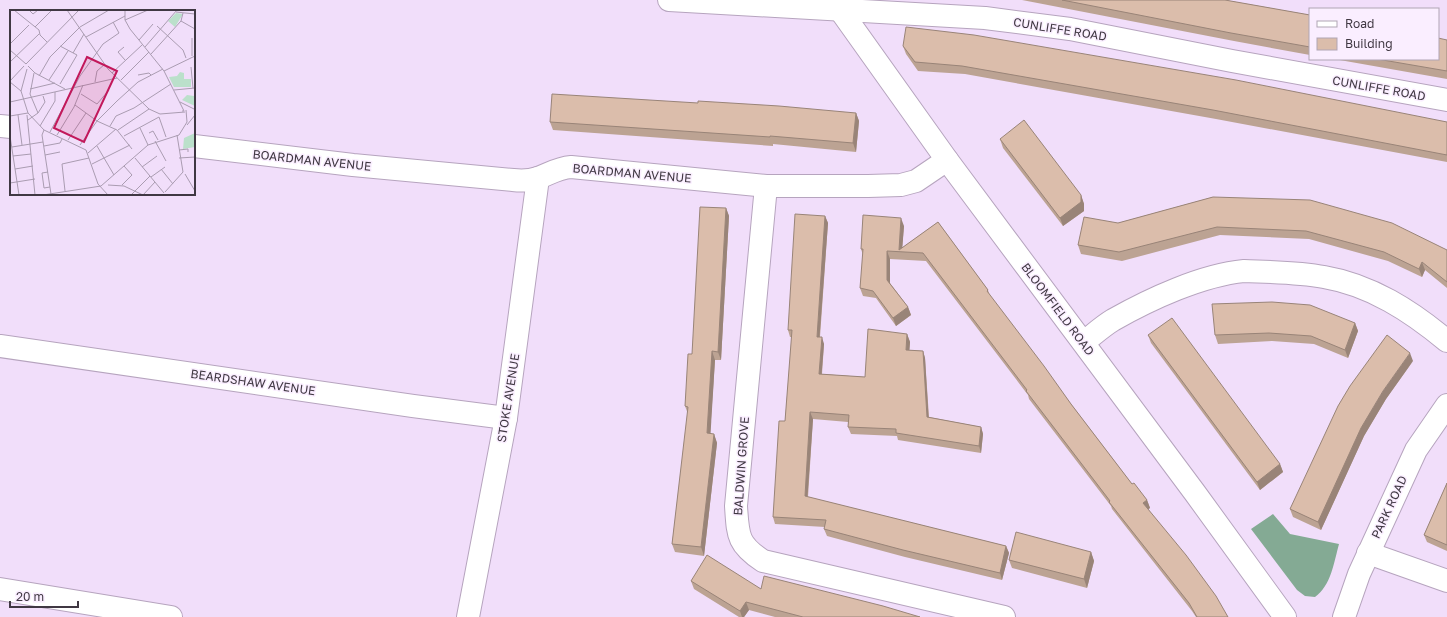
<svg xmlns="http://www.w3.org/2000/svg" width="1447" height="617" font-family="'Golos Text',sans-serif">
  <style>
    .forest { fill: #84aa94 }
    .lines { fill: none; stroke-linecap: round; stroke-linejoin: round }
    .street-casing { stroke: #b6a4be; stroke-width: 24 }
    .secondary-casing { stroke: #b6a4be; stroke-width: 24 }
    .street { stroke: #fff; stroke-width: 22 }
    .secondary { stroke: #fff; stroke-width: 22 }
    .wall { fill: #bca393 }
    .shaded-wall { fill: #998478 }
    .building { fill: #dbbdab; stroke: #998478 }
    .labels { text-anchor: middle; dominant-baseline: central; stroke-width: 3; stroke-linejoin: round; paint-order: stroke }
    .street-label { font-size: 12px; fill: #403843; stroke: #faeeff }
    .inset-road { fill: none; stroke: #aa9cb1; stroke-width: 1 }
    .view { fill: #c2185b; fill-opacity: 0.15; stroke: #c2185b; stroke-width: 2 }
    .inset-edge { fill: none; stroke: #403843; stroke-width: 2 }
  </style>
  <rect width="100%" height="100%" fill="#f1defa"/>
  <path class="forest" d="M 1273,514 L 1290,534 L 1339,544 C 1334,562 1331,586 1315,597 L 1305,596 L 1297,590 L 1251,529 Z"/>
  <g class="lines">
    <defs>
      <g id="street">
        <path d="M 669,0 L 985,18 L 1070,29 L 1232,61 L 1447,100"/>
        <path d="M 0,126 L 11,127"/>
        <path d="M 194,146 L 353,165 L 513,180 C 521,181 529,181 538,178 C 549,174 558,168 571,167 L 766,186 L 868,186 L 901,185 L 916,181 L 947,160"/>
        <path d="M 766,186 L 736,506 C 738,535 737,544 763,561 L 1004,617"/>
        <path d="M 1084,342 C 1093,335 1103,326 1113,320 C 1150,299 1202,275 1244,271 C 1271,272 1298,272 1324,277 C 1371,285 1411,311 1447,341"/>
        <path d="M 0,346 L 413,406 L 506,418"/>
        <path d="M 1368,553 L 1447,581"/>
        <path d="M 0,589 L 171,617"/>
        <path d="M 468,617 L 506,418 L 538,178"/>
      </g>
      <g id="secondary">
        <path d="M 833,0 L 947,160 L 1195,493 L 1285,617"/>
        <path d="M 1344,617 L 1359,574 L 1416,450 L 1447,405"/>
      </g>
    </defs>
    <use href="#street" class="street-casing"/>
    <use href="#secondary" class="secondary-casing"/>
    <use href="#street" class="street"/>
    <use href="#secondary" class="secondary"/>
  </g>
  <g class="wall">
    <path d="M 1022,0 L 1225,0 L 1310,15 L 1310,55 L 1234,41 Z"/>
    <path d="M 1447,40 L 1447,79 L 1334,59 L 1438,59 Z"/>
    <path d="M 903,46 L 1447,122 L 1447,162 L 1216,119 L 965,74 L 918,71 L 906,54 Z"/>
    <path d="M 856,113 L 859,121 L 856,152 L 773,144 L 773,146 L 553,130 L 550,122 Z"/>
    <path d="M 1000,139 L 1081,195 L 1084,204 L 1084,211 L 1063,226 L 1003,148 Z"/>
    <path d="M 1213,197 L 1447,250 L 1447,288 L 1425,270 L 1422,277 L 1388,261 L 1309,239 L 1220,235 L 1122,261 L 1081,254 L 1078,245 L 1118,223 Z"/>
    <path d="M 726,208 L 729,216 L 721,360 L 715,360 L 710,434 L 714,434 L 717,443 L 704,556 L 675,552 L 672,544 L 688,414 L 685,406 L 692,354 Z"/>
    <path d="M 825,216 L 828,223 L 820,337 L 824,344 L 822,374 L 865,377 L 907,334 L 910,342 L 909,350 L 923,351 L 925,358 L 929,417 L 981,427 L 983,434 L 981,453 L 898,440 L 897,436 L 851,434 L 848,427 L 848,422 L 813,419 L 808,497 L 1006,546 L 1009,553 L 1002,580 L 905,557 L 827,536 L 824,529 L 825,527 L 775,524 L 773,517 L 785,421 L 792,337 L 790,337 L 788,330 Z"/>
    <path d="M 938,222 L 988,290 L 990,296 L 1071,404 L 1132,484 L 1147,500 L 1150,508 L 1148,509 L 1228,617 L 1196,617 L 1192,611 L 1112,509 L 1111,506 L 1029,399 L 1028,395 L 926,261 L 890,259 L 890,283 L 908,307 L 911,315 L 896,326 L 876,298 L 863,296 L 860,288 L 863,255 L 861,249 L 904,226 L 902,248 Z"/>
    <path d="M 1355,323 L 1358,331 L 1348,358 L 1314,344 L 1272,341 L 1218,344 L 1215,335 Z"/>
    <path d="M 1148,335 L 1280,464 L 1283,472 L 1260,490 L 1151,343 Z"/>
    <path d="M 1413,361 L 1386,399 L 1364,436 L 1321,530 L 1293,517 L 1290,509 Z"/>
    <path d="M 1447,483 L 1447,551 L 1427,542 L 1424,535 Z"/>
    <path d="M 1091,552 L 1094,561 L 1087,588 L 1012,568 L 1009,560 Z"/>
    <path d="M 691,581 L 761,589 L 920,617 L 775,617 L 749,610 L 744,617 L 739,617 L 694,589 Z"/>
  </g>
  <g class="shaded-wall">
    <path d="M 856,113 L 859,121 L 856,152 L 853,143 Z"/>
    <path d="M 1081,195 L 1084,204 L 1084,211 L 1063,226 L 1060,218 Z"/>
    <path d="M 726,208 L 729,216 L 721,360 L 718,352 Z"/>
    <path d="M 825,216 L 828,223 L 819,344 L 817,337 Z"/>
    <path d="M 901,218 L 904,226 L 902,252 L 899,250 Z"/>
    <path d="M 887,251 L 890,259 L 890,288 L 887,280 Z"/>
    <path d="M 1422,262 L 1425,270 L 1422,277 L 1419,269 Z"/>
    <path d="M 908,307 L 911,315 L 896,326 L 893,318 Z"/>
    <path d="M 1355,323 L 1358,331 L 1348,358 L 1345,350 Z"/>
    <path d="M 907,334 L 910,342 L 909,357 L 906,350 Z"/>
    <path d="M 822,337 L 824,344 L 821,381 L 819,374 Z"/>
    <path d="M 712,351 L 715,360 L 710,442 L 707,433 Z"/>
    <path d="M 923,351 L 925,358 L 929,424 L 927,417 Z"/>
    <path d="M 1410,353 L 1413,361 L 1386,399 L 1364,436 L 1321,530 L 1318,522 L 1361,428 L 1383,391 Z"/>
    <path d="M 810,412 L 813,419 L 807,503 L 805,496 Z"/>
    <path d="M 981,427 L 983,434 L 981,453 L 979,446 Z"/>
    <path d="M 714,434 L 717,443 L 704,556 L 701,547 Z"/>
    <path d="M 1280,464 L 1283,472 L 1260,490 L 1257,482 Z"/>
    <path d="M 1147,500 L 1150,508 L 1146,511 L 1143,503 Z"/>
    <path d="M 1006,546 L 1009,553 L 1002,580 L 1000,573 Z"/>
    <path d="M 1091,552 L 1094,561 L 1087,588 L 1084,579 Z"/>
    <path d="M 746,602 L 749,610 L 744,617 L 742,617 L 740,611 Z"/>
  </g>
  <g class="building">
    <path d="M 1062,0 L 1225,0 L 1310,15 L 1310,47 L 1231,33 Z"/>
    <path d="M 906,27 L 974,35 L 1236,80 L 1447,122 L 1447,155 L 1213,110 L 962,66 L 915,62 L 903,46 Z"/>
    <path d="M 1438,38 L 1447,40 L 1447,71 L 1377,59 L 1438,59 Z"/>
    <path d="M 552,94 L 698,103 L 698,101 L 779,106 L 856,113 L 853,143 L 770,136 L 770,137 L 550,122 Z"/>
    <path d="M 1024,120 L 1081,195 L 1081,202 L 1060,218 L 1000,139 Z"/>
    <path d="M 1213,197 L 1310,200 L 1392,223 L 1447,250 L 1447,282 L 1422,262 L 1419,269 L 1384,252 L 1306,231 L 1217,227 L 1119,252 L 1078,245 L 1084,217 L 1118,223 Z"/>
    <path d="M 700,207 L 726,208 L 718,352 L 712,351 L 707,433 L 714,434 L 701,547 L 672,544 L 688,407 L 685,406 L 688,354 L 692,354 Z"/>
    <path d="M 795,214 L 825,216 L 817,337 L 822,337 L 819,374 L 865,377 L 868,329 L 907,334 L 906,350 L 923,351 L 927,417 L 981,427 L 979,446 L 896,433 L 896,429 L 848,427 L 849,415 L 810,412 L 805,496 L 1006,546 L 1000,573 L 903,550 L 824,529 L 826,520 L 773,517 L 779,421 L 785,421 L 792,330 L 788,330 Z"/>
    <path d="M 863,215 L 901,218 L 899,250 L 938,222 L 988,290 L 987,291 L 1044,366 L 1071,404 L 1132,484 L 1134,483 L 1147,500 L 1143,503 L 1186,555 L 1216,596 L 1228,617 L 1197,617 L 1189,603 L 1109,502 L 1110,501 L 1026,391 L 1027,390 L 923,253 L 887,251 L 887,280 L 908,307 L 893,318 L 873,291 L 860,288 L 863,249 L 861,249 Z"/>
    <path d="M 1272,302 L 1310,305 L 1355,323 L 1345,350 L 1311,336 L 1269,333 L 1215,335 L 1212,304 Z"/>
    <path d="M 1172,318 L 1280,464 L 1257,482 L 1148,335 Z"/>
    <path d="M 1387,335 L 1410,353 L 1383,391 L 1361,428 L 1318,522 L 1290,509 L 1338,406 L 1350,386 Z"/>
    <path d="M 1447,483 L 1447,545 L 1424,535 Z"/>
    <path d="M 1016,532 L 1091,552 L 1084,579 L 1009,560 Z"/>
    <path d="M 707,555 L 761,589 L 764,576 L 883,606 L 920,617 L 803,617 L 746,602 L 740,611 L 691,581 Z"/>
  </g>
  <g class="labels">
    <g class="street-label">
      <text transform="translate(1060 29) rotate(9)">CUNLIFFE ROAD</text>
      <text transform="translate(1379 88) rotate(10)">CUNLIFFE ROAD</text>
      <text transform="translate(312 160) rotate(6)">BOARDMAN AVENUE</text>
      <text transform="translate(632 173) rotate(5)">BOARDMAN AVENUE</text>
      <text transform="translate(1058 309) rotate(53)">BLOOMFIELD ROAD</text>
      <text transform="translate(253 382) rotate(8)">BEARDSHAW AVENUE</text>
      <text transform="translate(508 398) rotate(-81)">STOKE AVENUE</text>
      <text transform="translate(741 466) rotate(-86)">BALDWIN GROVE</text>
      <text transform="translate(1389 507) rotate(-65)">PARK ROAD</text>
    </g>
  </g>
  <g transform="translate(10 10)">
    <rect width="185" height="185" fill="#f1defa"/>
    <path d="M 166,3 L 173,4 L 165,17 L 158,11 ZM 170,62 L 174,63 L 174,69 L 181,69 L 181,77 L 164,77 L 159,67 L 167,66 ZM 177,85 L 184,86 L 185,96 L 172,90 ZM 185,123 L 185,137 L 173,139 L 174,128 Z" fill="#bbe0cb"/>
    <path class="inset-road" d="M 4,0 L 29,20 L 30,25 L 37,32M 19,0 L 23,4 L 28,0M 57,0 L 98,59 L 139,99 L 150,104 L 175,102M 115,0 L 115,10 L 120,19 L 154,61 L 174,101 L 172,101M 166,2 L 185,4M 115,10 L 138,0M 171,11 L 185,19M 147,16 L 173,40 L 176,48M 25,17 L 42,0M 76,27 L 115,6M 129,30 L 143,14M 0,34 L 19,15M 114,37 L 108,42 L 115,50M 135,37 L 167,0M 0,40 L 16,54M 63,43 L 74,24M 141,44 L 171,11 L 173,3M 182,46 L 182,28M 0,52 L 29,24M 16,54 L 69,0M 18,56 L 25,63 L 55,79M 181,57 L 183,78M 17,59 L 11,81 L 18,103 L 34,120 L 76,140 L 88,174 L 98,185M 154,61 L 185,46M 24,63 L 20,84 L 28,103M 102,63 L 132,35M 128,65 L 139,63 L 141,65M 29,66 L 40,47 L 70,17 L 99,0M 39,70 L 58,41M 111,70 L 139,42M 0,71 L 14,56M 0,72 L 11,81M 85,72 L 87,61 L 95,54M 50,74 L 67,45 L 50,36M 20,79 L 45,73M 164,80 L 185,78M 71,84 L 87,94 L 99,80M 0,92 L 107,68M 170,92 L 184,99M 65,95 L 87,111 L 107,120 L 122,139M 8,105 L 12,135M 17,105 L 25,185M 0,106 L 18,103M 18,110 L 28,103 L 35,92 L 33,86M 177,115 L 185,105M 30,116 L 45,91 L 45,82M 100,116 L 106,106 L 124,98 L 161,74M 130,118 L 138,135M 34,120 L 32,125 L 41,184M 108,120 L 139,99M 40,122 L 70,66 L 93,34 L 109,23 L 103,12M 139,123 L 143,121 L 148,130M 47,125 L 64,97 L 73,75M 0,126 L 9,185M 114,126 L 149,107 L 156,127M 58,130 L 76,103M 145,131 L 156,151M 70,135 L 87,111 L 107,91 L 128,72 L 153,59M 34,136 L 50,133 L 52,129M 87,136 L 104,165M 2,137 L 33,132M 169,140 L 178,139 L 178,142M 78,143 L 106,119M 35,145 L 50,142M 3,146 L 21,144M 125,148 L 154,183M 169,148 L 185,147M 82,154 L 120,135M 132,157 L 147,146M 5,159 L 23,156M 151,159 L 163,174M 38,162 L 32,163 L 34,178 L 40,177M 175,164 L 185,181M 141,167 L 155,157M 0,173 L 25,169M 98,175 L 114,176 L 133,185M 112,175 L 122,165 L 114,156M 55,181 L 52,154 L 79,148M 155,182 L 173,162 L 167,125M 33,185 L 91,176 L 138,135 L 169,125 L 177,112 L 176,100M 121,185 L 140,166M 133,185 L 145,172"/>
    <path class="view" d="M 77,47 L 107,61 L 74,132 L 44,118 Z"/>
    <rect width="185" height="185" class="inset-edge"/>
  </g>
  <rect x="1309" y="8" width="130" height="52" fill="#faeeff" stroke="#b0a5b4"/>
  <rect x="1317" y="21" width="20" height="6" fill="#ffffff" stroke="#b0a5b4"/>
  <text x="1345" y="28" font-size="12" fill="#403843">Road</text>
  <rect x="1317" y="38" width="20" height="12" fill="#dbbdab" stroke="#b0a5b4"/>
  <text x="1345" y="48" font-size="12" fill="#403843">Building</text>
  <path d="M10 601v6h68v-6" fill="none" stroke="#403843" stroke-width="2"/>
  <text x="16" y="601" font-size="12" fill="#403843" stroke="#faeeff" stroke-width="3" paint-order="stroke">20 m</text>
</svg>
